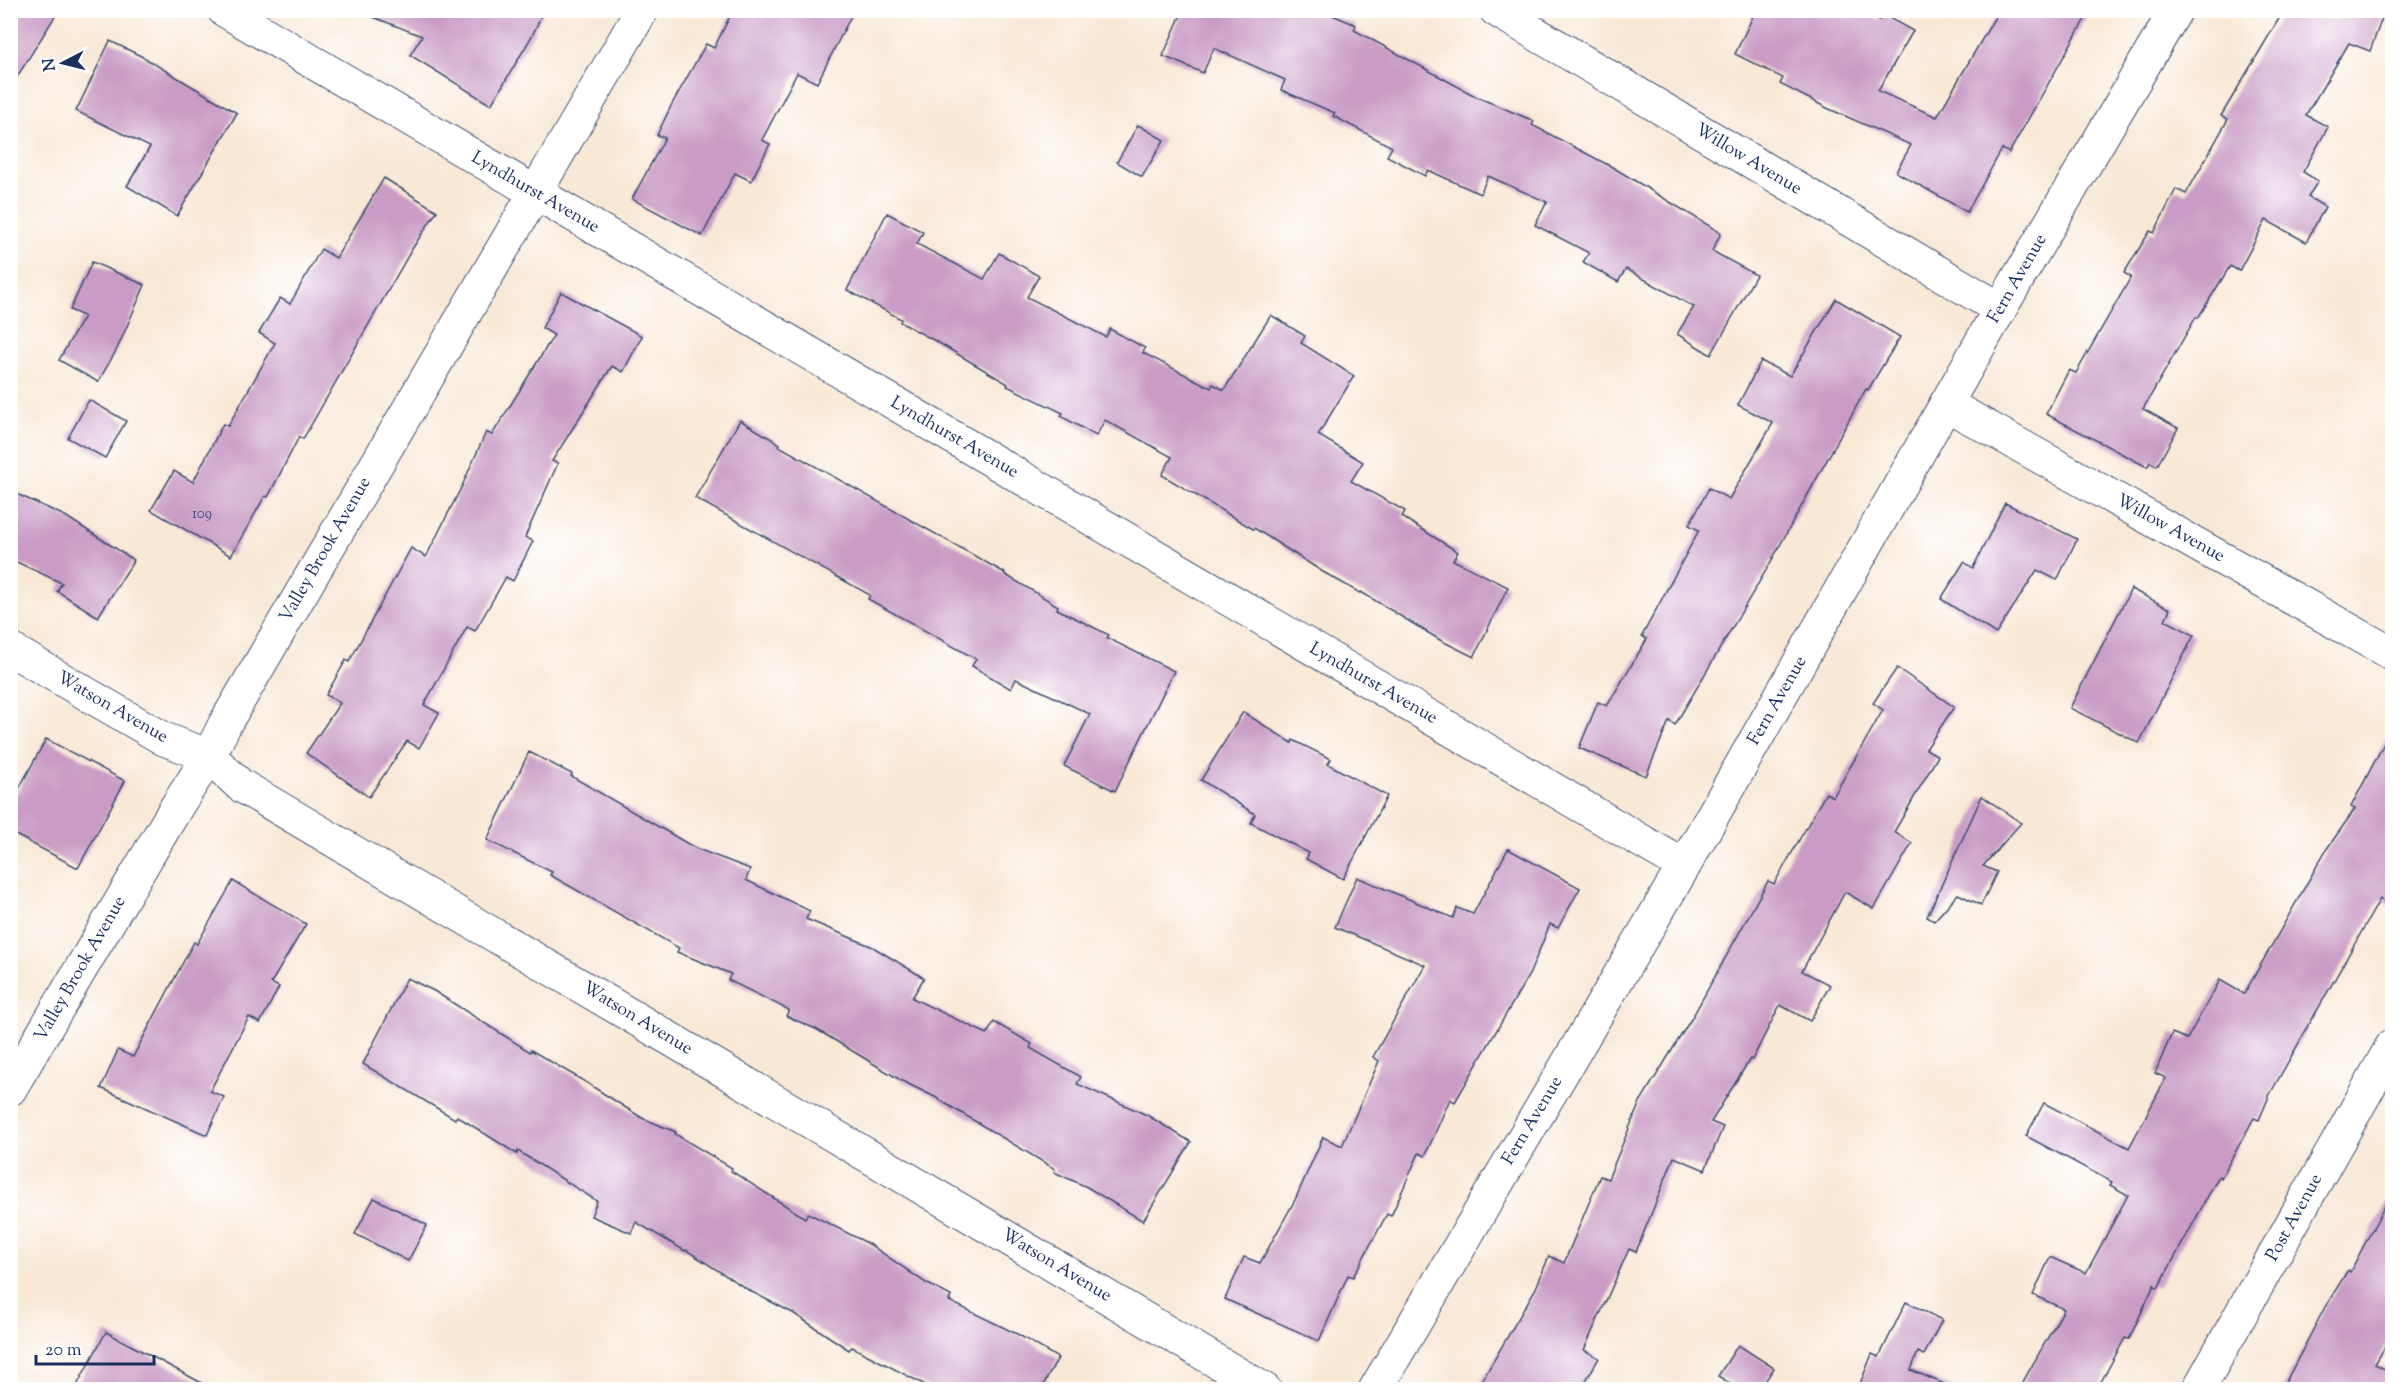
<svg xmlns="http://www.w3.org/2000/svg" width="2403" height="1400" font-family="'Sorts Mill Goudy',serif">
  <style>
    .building { fill: #c99bc5 }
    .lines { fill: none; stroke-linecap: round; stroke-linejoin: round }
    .street-casing { stroke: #3c4b70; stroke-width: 35 }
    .street { stroke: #fff; stroke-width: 33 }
    .labels { text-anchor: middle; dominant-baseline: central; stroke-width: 4.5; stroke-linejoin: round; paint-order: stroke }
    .number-label { font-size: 15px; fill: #464a78 }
    .street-label { font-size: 18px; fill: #1b2f5e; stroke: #fff }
  </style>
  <rect width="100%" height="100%" fill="#fff"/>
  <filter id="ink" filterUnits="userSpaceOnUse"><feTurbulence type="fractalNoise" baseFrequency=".0167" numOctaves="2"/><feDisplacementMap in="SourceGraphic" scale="12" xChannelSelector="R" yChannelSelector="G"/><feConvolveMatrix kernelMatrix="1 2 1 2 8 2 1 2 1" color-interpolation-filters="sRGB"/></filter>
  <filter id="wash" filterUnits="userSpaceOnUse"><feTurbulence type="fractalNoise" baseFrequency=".008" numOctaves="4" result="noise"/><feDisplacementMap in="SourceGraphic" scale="24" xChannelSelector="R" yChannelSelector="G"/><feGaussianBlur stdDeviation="1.35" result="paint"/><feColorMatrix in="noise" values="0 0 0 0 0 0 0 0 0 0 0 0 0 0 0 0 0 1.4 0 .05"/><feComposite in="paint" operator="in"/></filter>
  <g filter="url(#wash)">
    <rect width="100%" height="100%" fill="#f8e8d6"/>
    <g id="blocks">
      <g class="building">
        <path d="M 10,10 L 59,10 L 10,88 Z"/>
        <path d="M 364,10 L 544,10 L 532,36 L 491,105 L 410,55 L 422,36 L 363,13 Z"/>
        <path d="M 733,10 L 854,10 L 817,83 L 797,73 L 762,140 L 770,144 L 751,181 L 735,173 L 702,236 L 632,199 L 665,138 L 657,135 L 672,104 L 706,44 L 714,48 Z"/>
        <path d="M 1183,10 L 1321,10 L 1356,25 L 1354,30 L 1477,97 L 1534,121 L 1532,125 L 1614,168 L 1721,233 L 1712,251 L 1756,275 L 1711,355 L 1677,334 L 1694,307 L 1626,269 L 1618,282 L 1583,262 L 1589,253 L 1535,225 L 1547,202 L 1488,176 L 1480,194 L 1428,170 L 1425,176 L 1387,156 L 1392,147 L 1333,116 L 1335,113 L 1281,90 L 1285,80 L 1214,48 L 1203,73 L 1163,56 Z"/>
        <path d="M 1756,10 L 1859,10 L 1879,20 L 1882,14 L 1913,31 L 1878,91 L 1937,117 L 1999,10 L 2090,10 L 2009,153 L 2002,149 L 1967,212 L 1896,172 L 1911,145 L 1827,108 L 1780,84 L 1783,78 L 1735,54 Z"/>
        <path d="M 2271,10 L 2385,10 L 2370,51 L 2349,43 L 2306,115 L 2328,127 L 2303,172 L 2318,181 L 2308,197 L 2325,207 L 2306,242 L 2266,220 L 2239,271 L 2230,266 L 2198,318 L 2196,317 L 2143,409 L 2178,428 L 2157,466 L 2150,462 L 2147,467 L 2046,414 L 2069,370 L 2076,373 L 2131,277 L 2124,273 L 2150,231 L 2154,233 L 2176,189 L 2186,194 L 2228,119 L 2221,116 L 2280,17 L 2271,14 Z"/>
        <path d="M 110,41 L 141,56 L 237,113 L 177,216 L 127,186 L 150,147 L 76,111 Z"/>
        <path d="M 1138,125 L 1164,140 L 1142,177 L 1117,162 Z"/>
        <path d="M 384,178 L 437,211 L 412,249 L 303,439 L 299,437 L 268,497 L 265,496 L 231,556 L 151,510 L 174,471 L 193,482 L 223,424 L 228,426 L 275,343 L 259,333 L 280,298 L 290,304 L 321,249 L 336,258 Z"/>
        <path d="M 887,213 L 923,232 L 917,244 L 984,279 L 999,253 L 1039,276 L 1027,297 L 1106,337 L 1110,329 L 1145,348 L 1143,353 L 1211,388 L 1213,384 L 1224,390 L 1271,315 L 1305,336 L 1301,343 L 1354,376 L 1318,435 L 1363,462 L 1351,481 L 1405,511 L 1402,517 L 1458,552 L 1453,560 L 1508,587 L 1474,657 L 1440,640 L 1361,592 L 1360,593 L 1323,572 L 1254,528 L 1253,529 L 1162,475 L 1172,457 L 1105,420 L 1096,436 L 1061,416 L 1063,413 L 1007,386 L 1008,384 L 939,343 L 900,322 L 901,319 L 847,290 Z"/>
        <path d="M 92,262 L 145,285 L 117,349 L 98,382 L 59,360 L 84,316 L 70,310 Z"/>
        <path d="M 561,292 L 642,336 L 623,372 L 612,366 L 552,461 L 558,463 L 525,537 L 533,541 L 513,581 L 506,577 L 475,631 L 467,627 L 424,705 L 439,713 L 419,748 L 407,741 L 369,797 L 306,753 L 340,703 L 326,695 L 346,660 L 349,662 L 411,548 L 426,557 L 462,486 L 486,432 L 492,435 L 554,335 L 542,328 Z"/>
        <path d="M 1836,299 L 1900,337 L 1868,390 L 1866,389 L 1768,567 L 1675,725 L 1669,721 L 1646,776 L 1579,748 L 1598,702 L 1607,706 L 1647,639 L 1642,636 L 1699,530 L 1689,525 L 1709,488 L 1729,499 L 1773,423 L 1738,405 L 1761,361 L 1790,376 Z"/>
        <path d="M 89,400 L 126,421 L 105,458 L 68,438 Z"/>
        <path d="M 740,420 L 780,444 L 779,446 L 1005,573 L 1004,574 L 1058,606 L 1057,609 L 1109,635 L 1107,638 L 1174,671 L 1115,791 L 1064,766 L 1090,714 L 1016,679 L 1011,689 L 972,666 L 976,659 L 868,599 L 870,595 L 695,498 Z"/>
        <path d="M 10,491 L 65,516 L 134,560 L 98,617 L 57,591 L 62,583 L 10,559 Z"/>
        <path d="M 2005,503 L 2077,539 L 2057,580 L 2037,570 L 1996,634 L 1941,599 L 1964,562 L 1973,568 Z"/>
        <path d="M 2131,589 L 2170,609 L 2165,620 L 2194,635 L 2139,743 L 2070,708 Z"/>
        <path d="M 1897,668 L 1954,707 L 1926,749 L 1938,756 L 1894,832 L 1912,843 L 1874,909 L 1845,892 L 1802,971 L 1830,985 L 1810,1021 L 1780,1005 L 1752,1060 L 1750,1059 L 1711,1122 L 1723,1127 L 1705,1170 L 1674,1157 L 1636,1252 L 1629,1249 L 1584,1350 L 1599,1358 L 1581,1389 L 1477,1389 L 1536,1288 L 1549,1256 L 1564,1263 L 1600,1176 L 1608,1179 L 1640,1102 L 1693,1016 L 1768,881 L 1774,884 L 1826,793 L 1833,797 L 1883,710 L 1873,703 Z"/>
        <path d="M 1243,712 L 1292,743 L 1293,740 L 1331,759 L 1328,764 L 1387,796 L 1343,879 L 1306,859 L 1309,853 L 1251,823 L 1255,814 L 1201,780 Z"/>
        <path d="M 2392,728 L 2392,908 L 2380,899 L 2270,1094 L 2259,1120 L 2254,1118 L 2221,1178 L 2219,1176 L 2158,1288 L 2154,1285 L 2129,1339 L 2125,1338 L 2097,1389 L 2019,1389 L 2064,1309 L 2033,1295 L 2050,1257 L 2086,1273 L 2128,1195 L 2110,1185 L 2112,1182 L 2026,1136 L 2044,1103 L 2129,1148 L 2166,1078 L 2155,1073 L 2172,1033 L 2187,1039 L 2220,980 L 2244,994 L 2326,850 L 2355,809 L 2351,807 Z"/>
        <path d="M 46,739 L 125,781 L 78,868 L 10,832 L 10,805 Z"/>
        <path d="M 529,752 L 572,774 L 571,776 L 695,848 L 750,869 L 746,880 L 810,911 L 806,919 L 873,947 L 924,978 L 912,998 L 987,1034 L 994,1022 L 1032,1044 L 1030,1048 L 1081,1077 L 1077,1084 L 1147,1115 L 1191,1142 L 1143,1221 L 1087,1187 L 1054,1172 L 1055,1169 L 933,1096 L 902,1081 L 816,1029 L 786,1016 L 789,1010 L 728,980 L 731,974 L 677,952 L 679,948 L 550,875 L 552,872 L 487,840 Z"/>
        <path d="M 1982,796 L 2021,823 L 1983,866 L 1997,872 L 1981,905 L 1958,894 L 1934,921 L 1927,917 Z"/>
        <path d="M 1508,849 L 1580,888 L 1558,928 L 1550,924 L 1530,973 L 1455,1102 L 1450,1099 L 1425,1156 L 1419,1153 L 1391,1216 L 1387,1214 L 1353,1277 L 1348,1275 L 1319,1341 L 1225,1299 L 1244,1257 L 1260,1263 L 1295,1200 L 1323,1137 L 1342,1146 L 1379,1061 L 1373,1057 L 1425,965 L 1335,927 L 1357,877 L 1453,918 L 1457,908 L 1473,914 Z"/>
        <path d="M 233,881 L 306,924 L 271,983 L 279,987 L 260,1023 L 249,1017 L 210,1091 L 224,1097 L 207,1135 L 101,1088 L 118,1050 L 133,1057 L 188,953 L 194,942 L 197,944 Z"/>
        <path d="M 407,978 L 434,991 L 530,1052 L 531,1050 L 587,1083 L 642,1118 L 676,1132 L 675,1134 L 732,1168 L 731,1171 L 805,1218 L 808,1213 L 869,1244 L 926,1283 L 951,1296 L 949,1301 L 1019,1335 L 1058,1358 L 1041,1389 L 933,1389 L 852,1347 L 849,1350 L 793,1313 L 750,1291 L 686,1250 L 685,1251 L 636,1222 L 631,1233 L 591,1216 L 597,1201 L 518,1151 L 517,1154 L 457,1116 L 455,1119 L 363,1064 Z"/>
        <path d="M 2392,1192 L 2392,1335 L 2375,1364 L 2392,1373 L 2392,1389 L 2282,1389 L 2325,1307 L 2348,1270 L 2350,1272 Z"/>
        <path d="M 374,1198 L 427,1225 L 408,1261 L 355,1234 Z"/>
        <path d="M 1906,1302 L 1942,1320 L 1924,1355 L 1918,1352 L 1911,1370 L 1956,1389 L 1858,1389 L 1872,1354 L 1879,1357 Z"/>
        <path d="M 106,1332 L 213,1389 L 75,1389 Z"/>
        <path d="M 1738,1345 L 1774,1368 L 1760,1389 L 1739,1389 L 1718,1376 Z"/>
      </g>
    </g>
  </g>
  <g filter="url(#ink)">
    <use href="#blocks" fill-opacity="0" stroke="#3c4b70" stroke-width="1.5"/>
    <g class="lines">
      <defs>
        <g id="street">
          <path d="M 224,10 L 1684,866"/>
          <path d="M 1496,10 L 2000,309"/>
          <path d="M 1946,404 L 2392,654"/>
          <path d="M 10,649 L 164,739 L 209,756 L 240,785 L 1265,1390"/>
          <path d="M 10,1089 L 177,806 L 209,756 L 226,722 L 642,10"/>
          <path d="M 1375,1390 L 1684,866 L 2000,309 L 2176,10"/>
          <path d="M 2198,1390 L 2392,1046"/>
        </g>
      </defs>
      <use href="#street" class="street-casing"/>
      <use href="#street" class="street"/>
    </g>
  </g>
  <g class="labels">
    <g class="number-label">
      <text x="202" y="514">109</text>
    </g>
    <g class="street-label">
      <text transform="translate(1748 160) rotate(31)">Willow Avenue</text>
      <text transform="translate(535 193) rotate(30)">Lyndhurst Avenue</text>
      <text transform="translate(2018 279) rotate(-60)">Fern Avenue</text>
      <text transform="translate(954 438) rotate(30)">Lyndhurst Avenue</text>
      <text transform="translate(2170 529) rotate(29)">Willow Avenue</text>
      <text transform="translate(326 550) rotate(-60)">Valley Brook Avenue</text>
      <text transform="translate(1373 684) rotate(30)">Lyndhurst Avenue</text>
      <text transform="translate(1778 701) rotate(-60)">Fern Avenue</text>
      <text transform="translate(112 708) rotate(30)">Watson Avenue</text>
      <text transform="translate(81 969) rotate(-60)">Valley Brook Avenue</text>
      <text transform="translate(637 1019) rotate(31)">Watson Avenue</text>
      <text transform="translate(1533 1121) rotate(-59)">Fern Avenue</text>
      <text transform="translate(2295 1218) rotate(-61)">Post Avenue</text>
      <text transform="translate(1056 1266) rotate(31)">Watson Avenue</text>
    </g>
  </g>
  <rect width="2403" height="1400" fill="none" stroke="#fff" stroke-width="36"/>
  <g transform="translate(63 63) rotate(263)" stroke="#ffffff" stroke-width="4.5" paint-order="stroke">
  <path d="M0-4.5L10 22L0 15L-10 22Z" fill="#1b2f5e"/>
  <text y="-9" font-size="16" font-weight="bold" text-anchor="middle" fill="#1b2f5e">N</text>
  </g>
  <path d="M36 1355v9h118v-9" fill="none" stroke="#1b2f5e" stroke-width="3"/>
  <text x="45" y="1355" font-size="18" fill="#1b2f5e" stroke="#ffffff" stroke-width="4.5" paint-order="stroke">20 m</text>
</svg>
